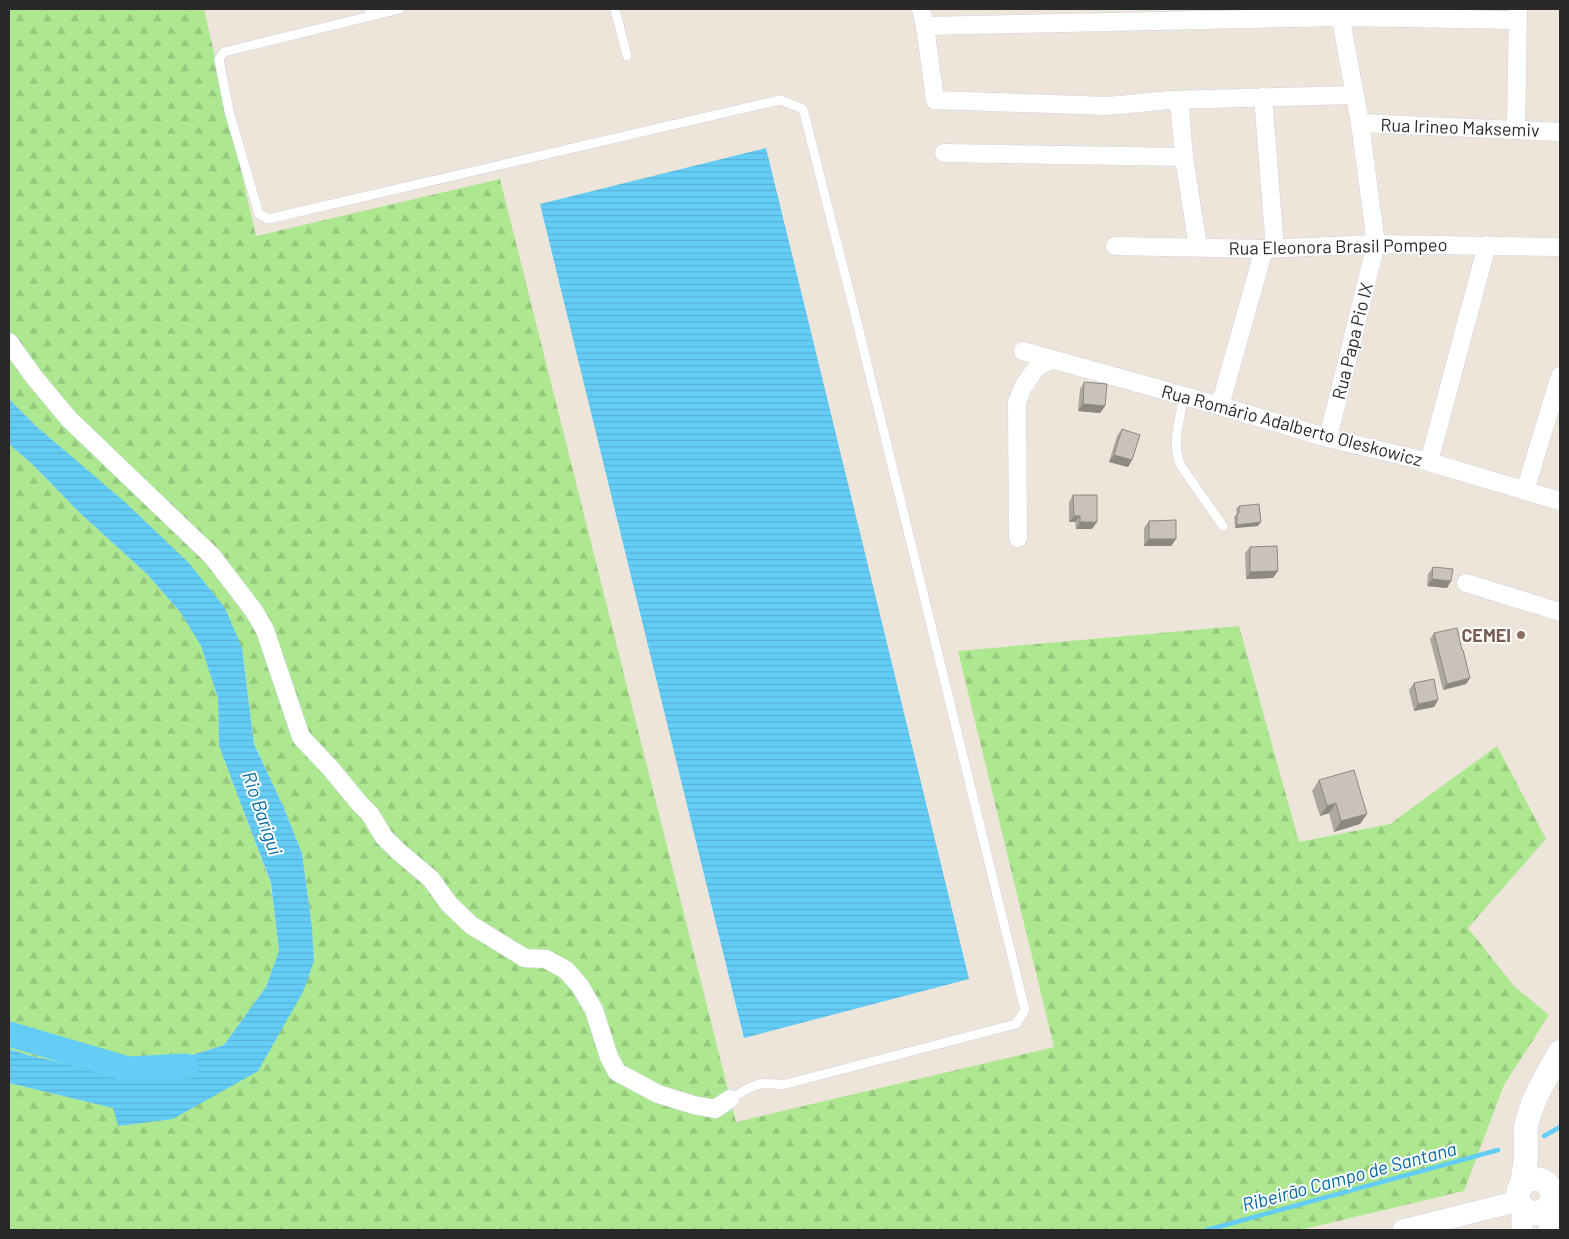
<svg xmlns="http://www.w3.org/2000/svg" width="1569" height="1239" font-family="Barlow,sans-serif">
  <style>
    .forest { fill: url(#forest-firs) }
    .water { fill: url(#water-rules) }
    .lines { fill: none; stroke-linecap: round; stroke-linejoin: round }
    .stream { stroke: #64cdf7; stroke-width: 4.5 }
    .river { stroke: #64cdf7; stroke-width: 25 }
    .service-casing { stroke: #cfd2e3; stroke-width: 10 }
    .minor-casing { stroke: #cfd2e3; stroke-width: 19 }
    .tertiary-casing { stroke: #cfd2e3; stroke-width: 22 }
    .secondary-casing { stroke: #cfd2e3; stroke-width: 25 }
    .service { stroke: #fff; stroke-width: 9 }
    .minor { stroke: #fff; stroke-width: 18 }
    .tertiary { stroke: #fff; stroke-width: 21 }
    .secondary { stroke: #fff; stroke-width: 24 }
    .wall { fill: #aca79f }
    .shaded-wall { fill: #8c8882 }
    .building { fill: #c8c2b9; stroke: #8c8882 }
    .education-dot { fill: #8d6e63; stroke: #fff; stroke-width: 2 }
    .labels { text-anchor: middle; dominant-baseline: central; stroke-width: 4; stroke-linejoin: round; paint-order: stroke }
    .street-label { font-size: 18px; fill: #292929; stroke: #fff }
    .education-label { font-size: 18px; font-weight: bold; fill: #785e54; stroke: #fff; text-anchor: end }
    .water-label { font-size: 19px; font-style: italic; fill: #0369a3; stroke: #fff }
  </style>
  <defs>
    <pattern id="forest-firs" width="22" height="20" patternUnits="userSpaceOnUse" patternTransform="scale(1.25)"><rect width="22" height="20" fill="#ade891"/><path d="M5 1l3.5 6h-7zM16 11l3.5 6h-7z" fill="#95c77d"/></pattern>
    <pattern id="water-rules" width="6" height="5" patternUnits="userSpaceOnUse" patternTransform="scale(1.25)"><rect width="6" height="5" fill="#64cdf7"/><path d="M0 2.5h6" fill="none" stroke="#57b0d4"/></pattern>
  </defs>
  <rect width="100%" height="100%" fill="#ede5d9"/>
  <g class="forest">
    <path d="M 9,9 L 204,9 L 256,236 L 500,179 L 736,1122 L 1054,1047 L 958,651 L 1239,626 L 1299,842 L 1390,824 L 1497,746 L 1546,839 L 1468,928 L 1514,986 L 1549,1015 L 1504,1085 L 1464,1191 L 1300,1230 L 9,1230 L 9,1083 L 114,1108 L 173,1119 L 314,961 L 312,927 L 302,853 L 283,806 L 254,744 L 242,648 L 9,399 Z"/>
    <path d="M 9,444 L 32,464 L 81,514 L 147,574 L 181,613 L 201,645 L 218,698 L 219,746 L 271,884 L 279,952 L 266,987 L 224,1045 L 125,1076 L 31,1056 L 9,1049 Z"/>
  </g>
  <g class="water">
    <path d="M 766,148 L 969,979 L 744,1038 L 540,204 Z"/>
    <path d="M 9,399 L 36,426 L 126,503 L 189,563 L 225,608 L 242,648 L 254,744 L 283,806 L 302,853 L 312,927 L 314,961 L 303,992 L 258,1071 L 173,1119 L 118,1126 L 113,1108 L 9,1083 L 9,1049 L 31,1056 L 125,1076 L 224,1045 L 266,987 L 279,951 L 271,883 L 219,746 L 218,698 L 201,646 L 181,613 L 147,574 L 81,514 L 32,464 L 9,444 Z"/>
  </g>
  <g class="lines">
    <g class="stream">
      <path d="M 1544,1136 L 1560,1127"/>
      <path d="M 1207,1230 L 1498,1150"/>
    </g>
    <path class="river" d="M 9,1034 L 128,1069 L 186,1066"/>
    <defs>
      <g id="service">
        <path d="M 369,9 L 371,16 L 224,52 L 219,59 L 229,111 L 259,214 L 268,219 L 780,100 L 803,109 L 855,314 L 1025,1010 L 1016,1024 L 782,1085 C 756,1080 752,1087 730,1099"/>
        <path d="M 615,9 L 627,56"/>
        <path d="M 371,16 L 400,9"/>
        <path d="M 1184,396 C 1180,419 1171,444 1181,466 L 1223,526"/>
      </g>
      <g id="minor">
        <path d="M 921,9 L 925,26 L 935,100 L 1108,106 L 1170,100 L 1354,95"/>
        <path d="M 925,26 L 1341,17 L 1517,20"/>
        <path d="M 1263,97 L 1275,248"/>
        <path d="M 1179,100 L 1184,157 L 1198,247"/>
        <path d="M 1360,123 L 1560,132"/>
        <path d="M 1516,130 L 1518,10"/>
        <path d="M 944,153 L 1184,157"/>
        <path d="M 1115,246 L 1264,249 L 1376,244 L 1560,247"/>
        <path d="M 9,342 L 34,377 L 69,419 L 212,556 L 254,611 L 265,630 L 301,737 L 331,769 L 360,804 L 370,814 L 384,837 L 398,851 L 431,879 L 449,904 L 471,925 L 525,958 L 546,959 L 566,970 L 580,986 L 594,1010 L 609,1057 L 617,1072 L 658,1094 L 694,1105 L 715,1109 L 730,1099"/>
        <path d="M 1023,351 L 1220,406 L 1328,438 L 1429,462 L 1560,501"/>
        <path d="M 1220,406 L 1264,249"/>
        <path d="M 1328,438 L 1376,244 L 1360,123 L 1339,9"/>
        <path d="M 1429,462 L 1487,245"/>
        <path d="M 1525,491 L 1560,376"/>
        <path d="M 1018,538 L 1017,402 L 1023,387 L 1037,367 L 1053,359"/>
        <path d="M 1466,583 L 1560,612"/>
      </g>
      <g id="tertiary">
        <path d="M 1403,1230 L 1519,1201"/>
        <path d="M 1522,1230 L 1522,1208"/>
        <path d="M 1549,1230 L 1549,1205"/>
      </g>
      <g id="secondary">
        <circle cx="1535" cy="1196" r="17"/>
        <path d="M 1522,1185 C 1523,1176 1525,1167 1526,1158 C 1527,1148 1525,1137 1526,1127 C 1531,1100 1547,1076 1560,1052"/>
      </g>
    </defs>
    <use href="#service" class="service-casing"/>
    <use href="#minor" class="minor-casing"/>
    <use href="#tertiary" class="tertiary-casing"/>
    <use href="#secondary" class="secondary-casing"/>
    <use href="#service" class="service"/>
    <use href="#minor" class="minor"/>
    <use href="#tertiary" class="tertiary"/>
    <use href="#secondary" class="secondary"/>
  </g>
  <g class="wall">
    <path d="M 1084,382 L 1105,406 L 1100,413 L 1078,411 L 1080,389 Z"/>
    <path d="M 1122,429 L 1132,460 L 1128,467 L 1109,462 L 1117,436 Z"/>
    <path d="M 1073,495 L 1092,529 L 1076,529 L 1075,522 L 1069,522 L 1069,502 Z"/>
    <path d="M 1239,506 L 1258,526 L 1235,528 L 1234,517 L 1237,514 L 1236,509 Z"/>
    <path d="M 1149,521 L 1176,539 L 1171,546 L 1144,546 L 1144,528 Z"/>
    <path d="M 1250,547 L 1273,578 L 1246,579 L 1245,553 Z"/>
    <path d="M 1433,567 L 1447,588 L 1427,586 L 1428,574 Z"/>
    <path d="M 1434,633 L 1462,650 L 1470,678 L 1466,684 L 1443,690 L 1430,639 Z"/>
    <path d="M 1414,683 L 1438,700 L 1434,707 L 1414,711 L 1409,690 Z"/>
    <path d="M 1319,780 L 1367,814 L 1360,824 L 1334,832 L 1329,813 L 1320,816 L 1312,791 Z"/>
  </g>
  <g class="shaded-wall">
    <path d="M 1083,404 L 1105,406 L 1100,413 L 1078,411 Z"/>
    <path d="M 1114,455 L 1132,460 L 1128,467 L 1109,462 Z"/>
    <path d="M 1074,516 L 1080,516 L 1075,522 L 1069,522 Z"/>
    <path d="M 1080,522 L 1097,522 L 1092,529 L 1076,529 Z"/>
    <path d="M 1261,522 L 1258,526 L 1235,528 L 1237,525 Z"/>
    <path d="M 1149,539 L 1176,539 L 1171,546 L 1144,546 Z"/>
    <path d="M 1278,571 L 1273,578 L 1246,579 L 1250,572 Z"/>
    <path d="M 1432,579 L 1451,581 L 1447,588 L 1427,586 Z"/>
    <path d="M 1470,678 L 1466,684 L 1443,690 L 1447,684 Z"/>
    <path d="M 1438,700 L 1434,707 L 1414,711 L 1418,704 Z"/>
    <path d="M 1336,803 L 1329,813 L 1320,816 L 1327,806 Z"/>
    <path d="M 1367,814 L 1360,824 L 1334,832 L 1341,821 Z"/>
  </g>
  <g class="building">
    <path d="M 1084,382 L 1107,384 L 1105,406 L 1083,404 Z"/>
    <path d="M 1122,429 L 1140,435 L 1132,460 L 1114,455 Z"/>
    <path d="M 1073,495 L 1097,495 L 1097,522 L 1080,522 L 1080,516 L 1074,516 Z"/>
    <path d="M 1259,504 L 1261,522 L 1237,525 L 1237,513 L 1239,513 L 1239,506 Z"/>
    <path d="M 1176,520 L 1176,539 L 1149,539 L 1149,521 Z"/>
    <path d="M 1277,546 L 1278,571 L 1250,572 L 1250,547 Z"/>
    <path d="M 1433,567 L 1453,569 L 1451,581 L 1432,579 Z"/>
    <path d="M 1457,628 L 1462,650 L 1463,650 L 1470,678 L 1447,684 L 1434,633 Z"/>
    <path d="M 1434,679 L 1438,700 L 1418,704 L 1414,683 Z"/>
    <path d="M 1354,770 L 1367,814 L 1341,821 L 1336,803 L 1327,806 L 1319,780 Z"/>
  </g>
  <circle class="education-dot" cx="1521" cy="635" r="5"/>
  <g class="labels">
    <g class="street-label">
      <text transform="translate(1460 127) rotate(2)">Rua Irineo Maksemiv</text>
      <text transform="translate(1338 246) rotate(-1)">Rua Eleonora Brasil Pompeo</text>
      <text transform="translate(1352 341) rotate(-76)">Rua Papa Pio IX</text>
      <text transform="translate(1292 425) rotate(15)">Rua Romário Adalberto Oleskowicz</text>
    </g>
    <g class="education-label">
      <text x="1511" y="635">CEMEI</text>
    </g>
    <g class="water-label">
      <text transform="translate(263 813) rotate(71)">Rio Barigui</text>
      <text transform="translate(1349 1176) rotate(-15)">Ribeirão Campo de Santana</text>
    </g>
  </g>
  <rect width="1569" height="1239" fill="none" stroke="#292929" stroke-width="20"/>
</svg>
